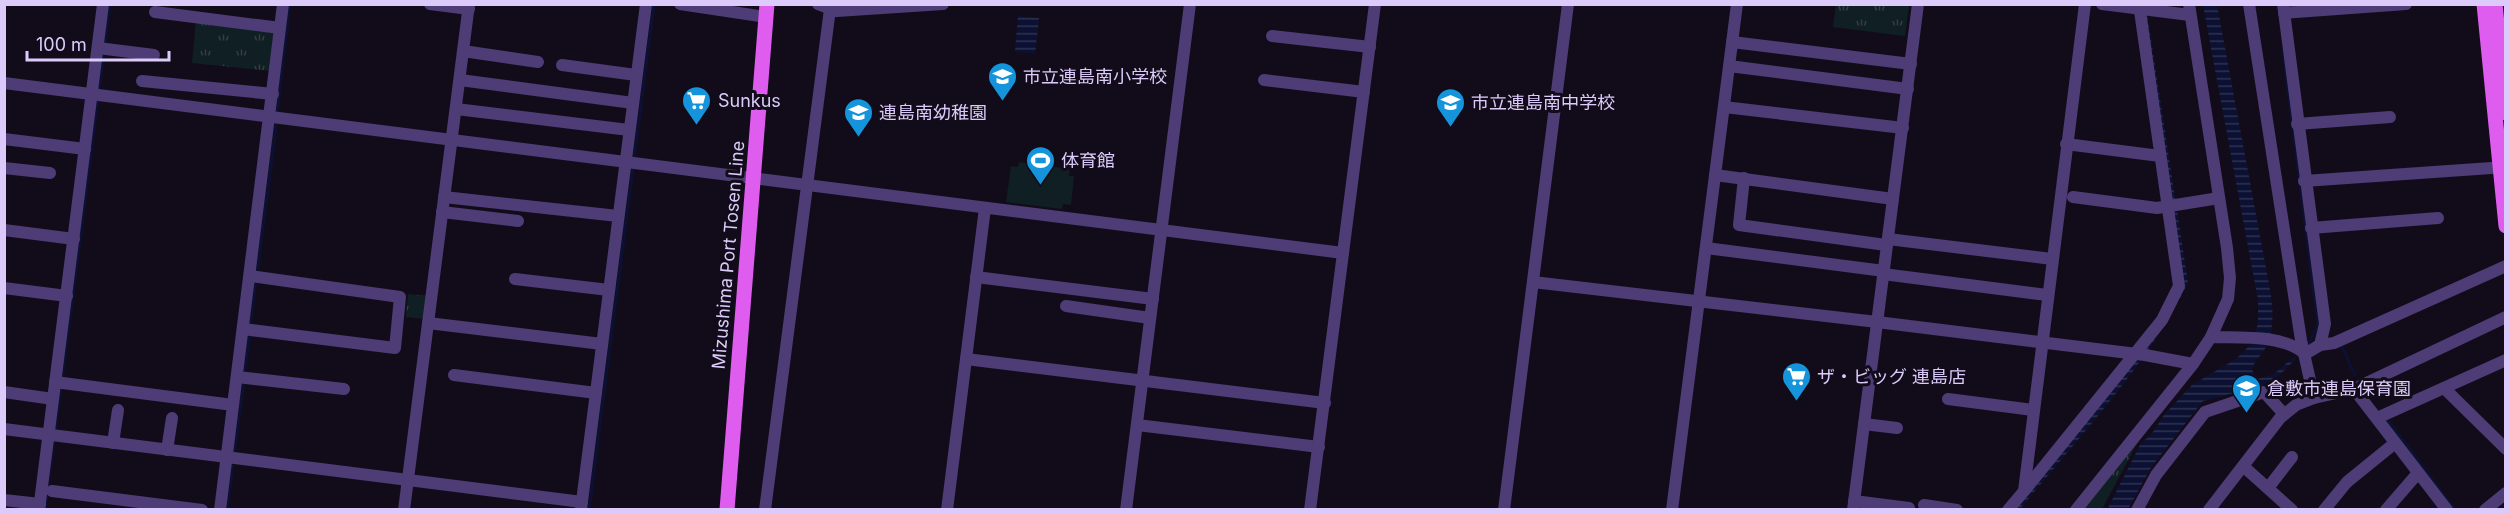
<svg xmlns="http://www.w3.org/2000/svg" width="2510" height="514" font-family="Inter,'Noto Sans JP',sans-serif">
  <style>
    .park { fill: url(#park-tufts) }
    .garden { fill: #101f23 }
    .water { fill: url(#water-rules) }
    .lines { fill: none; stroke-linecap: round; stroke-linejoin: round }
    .stream { stroke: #0c1133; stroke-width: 3 }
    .minor { stroke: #4d3c75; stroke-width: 12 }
    .major { stroke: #de5def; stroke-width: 15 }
    .labels { text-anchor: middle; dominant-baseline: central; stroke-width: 6; stroke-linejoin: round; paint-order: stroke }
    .poi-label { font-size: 18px; fill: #dccbfa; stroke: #120c1a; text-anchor: start }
    .street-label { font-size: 18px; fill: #dccbfa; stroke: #120c1a }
  </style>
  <defs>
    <pattern id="park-tufts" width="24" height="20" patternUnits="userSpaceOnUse" patternTransform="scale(1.5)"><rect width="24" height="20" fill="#101f23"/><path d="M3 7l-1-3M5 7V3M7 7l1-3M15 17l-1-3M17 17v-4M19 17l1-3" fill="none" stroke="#323e44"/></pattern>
    <pattern id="water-rules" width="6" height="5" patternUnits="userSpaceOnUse" patternTransform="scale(1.5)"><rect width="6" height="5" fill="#0c1133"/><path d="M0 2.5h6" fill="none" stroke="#2f3251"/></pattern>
  </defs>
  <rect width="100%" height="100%" fill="#120c1a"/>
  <g class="park">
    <path d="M 1836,5 L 1909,5 L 1905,36 L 1833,27 Z"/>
    <path d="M 196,21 L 276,33 L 272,71 L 192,63 Z"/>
    <path d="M 408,294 L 429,296 L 427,319 L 406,317 Z"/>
    <path d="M 2140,438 L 2102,509 L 2083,510 Z"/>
  </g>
  <path class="garden" d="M 1019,162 L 1070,169 L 1069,176 L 1074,176 L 1071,205 L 1063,204 L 1062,209 L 1006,202 L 1011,166 L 1018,167 Z"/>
  <g class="water">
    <path d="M 2203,5 L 2217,5 L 2271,295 C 2273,312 2274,329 2267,345 C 2263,354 2254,360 2252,370 L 2258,379 L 2274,374 L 2294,357 L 2296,359 L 2271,383 L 2203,401 L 2152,466 L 2128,509 L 2107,510 L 2141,443 L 2151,435 L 2164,415 L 2192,385 L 2236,359 L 2250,345 L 2258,324 L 2258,300 Z"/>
    <path d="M 2147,13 L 2188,283 C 2146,367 2079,437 2020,509 L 2013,510 L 2180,291 L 2143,15 Z"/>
    <path d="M 1018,16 L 1039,18 L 1035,54 L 1015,51 Z"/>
  </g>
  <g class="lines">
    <g class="stream">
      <path d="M 105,44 L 110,4"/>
      <path d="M 2283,51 L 2318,325 L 2308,345"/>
      <path d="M 99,92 L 104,51"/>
      <path d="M 277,113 L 290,4"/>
      <path d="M 634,160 L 654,4"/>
      <path d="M 257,274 L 277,119"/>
      <path d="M 250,327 L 256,280"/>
      <path d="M 2341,345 L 2355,375"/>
      <path d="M 244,375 L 250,334"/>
      <path d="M 62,381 L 98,99"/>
      <path d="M 2387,419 L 2455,510"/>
      <path d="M 55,431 L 61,387"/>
      <path d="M 234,455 L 244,381"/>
      <path d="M 45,510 L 54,438"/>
      <path d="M 227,510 L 233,462"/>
      <path d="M 589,510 L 633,167"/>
    </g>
    <g class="minor">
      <path d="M 430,4 L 469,9"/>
      <path d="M 680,4 L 766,17"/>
      <path d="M 818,4 L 837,11 L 943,4"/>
      <path d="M 2102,4 L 2190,15"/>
      <path d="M 2283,4 L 2325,324 L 2320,345"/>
      <path d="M 155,12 L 280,28"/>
      <path d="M 2284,13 L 2406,4"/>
      <path d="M 1272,36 L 1370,47"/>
      <path d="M 1732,42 L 1911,64"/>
      <path d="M 98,48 L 154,55"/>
      <path d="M 463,51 L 538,62"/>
      <path d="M 562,65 L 636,75"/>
      <path d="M 1729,66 L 1908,89"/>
      <path d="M 460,80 L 633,103"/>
      <path d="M 1264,80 L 1364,92"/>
      <path d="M 142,81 L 273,94"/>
      <path d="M 4,83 L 1343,253"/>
      <path d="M 1724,107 L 1903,128"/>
      <path d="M 456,109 L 629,130"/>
      <path d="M 2297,124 L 2390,117"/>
      <path d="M 4,139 L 85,149"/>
      <path d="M 2066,144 L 2160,156"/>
      <path d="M 4,168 L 50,173"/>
      <path d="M 1715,175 L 1893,199"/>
      <path d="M 1744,178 L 1739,225 L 1886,245"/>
      <path d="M 2304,181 L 2506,167"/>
      <path d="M 444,197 L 618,216"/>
      <path d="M 2073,197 L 2157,208 L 2219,198"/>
      <path d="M 442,212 L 518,221"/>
      <path d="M 2311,228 L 2438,218"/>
      <path d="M 4,230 L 74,239"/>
      <path d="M 1888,239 L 2052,259"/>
      <path d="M 1706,248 L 1884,271"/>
      <path d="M 1883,274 L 2047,295"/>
      <path d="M 976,277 L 1153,299"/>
      <path d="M 515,279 L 609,290"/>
      <path d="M 1533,282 L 1877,322 L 2145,355 L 2193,364"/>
      <path d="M 4,288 L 67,296"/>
      <path d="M 1066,306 L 1150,318"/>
      <path d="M 428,323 L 602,344"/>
      <path d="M 243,329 L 395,348 L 400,297 L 250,276"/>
      <path d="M 2211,337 C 2240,338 2283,334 2305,354 L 2320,345 L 2334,343 L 2506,266"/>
      <path d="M 966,359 L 1325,403"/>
      <path d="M 454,375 L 596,393"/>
      <path d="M 237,377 L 344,389"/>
      <path d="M 55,382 L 233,405"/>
      <path d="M 2444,388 L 2506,449"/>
      <path d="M 2354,389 L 2506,317"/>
      <path d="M 4,392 L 53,399"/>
      <path d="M 2314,398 L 2354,389 L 2447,510"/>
      <path d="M 1948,399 L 2033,410"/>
      <path d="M 2377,418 L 2506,360"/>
      <path d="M 1864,424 L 1897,428"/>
      <path d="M 1137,425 L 1319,447"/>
      <path d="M 4,429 L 582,502"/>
      <path d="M 113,443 L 118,410"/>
      <path d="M 167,450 L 172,418"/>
      <path d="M 2243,466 L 2292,510"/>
      <path d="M 2268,488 L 2292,457"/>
      <path d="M 52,491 L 202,510"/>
      <path d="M 2024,491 L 2162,320 L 2179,286 L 2139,4"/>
      <path d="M 4,500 L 40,504"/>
      <path d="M 1854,501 L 1909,508"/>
      <path d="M 1924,505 L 1957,510"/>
      <path d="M 581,509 L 646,4"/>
      <path d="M 39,510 L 103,4"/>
      <path d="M 220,510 L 283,4"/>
      <path d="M 404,510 L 469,4"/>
      <path d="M 765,510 L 830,9"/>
      <path d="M 947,510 L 985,208"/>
      <path d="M 1126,510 L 1190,4"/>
      <path d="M 1310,510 L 1375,4"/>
      <path d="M 1504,510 L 1568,4"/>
      <path d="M 1672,510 L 1737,4"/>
      <path d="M 1853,510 L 1918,4"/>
      <path d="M 2008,510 L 2024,491 L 2085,4"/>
      <path d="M 2076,510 L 2193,364 L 2211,337 L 2228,299 L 2230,278 L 2227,248 L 2189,4"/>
      <path d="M 2137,510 L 2156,475 L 2205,412 L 2264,392 L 2284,414"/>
      <path d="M 2209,510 L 2280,418 L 2296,405 L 2314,398 L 2301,340 L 2249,4"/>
      <path d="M 2324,510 L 2347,482 L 2395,443"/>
      <path d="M 2386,510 L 2418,473"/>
      <path d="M 2485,510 L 2506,493"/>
    </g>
    <g class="major">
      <path d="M 2484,4 L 2506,226"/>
      <path d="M 2495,4 L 2506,113"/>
      <path d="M 727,510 L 767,4"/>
    </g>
  </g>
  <defs>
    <symbol id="school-pin" viewBox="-11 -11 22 30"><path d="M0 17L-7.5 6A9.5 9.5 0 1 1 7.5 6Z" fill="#1694db" stroke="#120c1a"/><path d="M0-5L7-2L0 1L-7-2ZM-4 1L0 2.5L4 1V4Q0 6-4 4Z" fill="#fff"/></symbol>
    <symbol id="supermarket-pin" viewBox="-11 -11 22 30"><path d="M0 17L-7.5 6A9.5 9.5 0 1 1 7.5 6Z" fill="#1694db" stroke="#120c1a"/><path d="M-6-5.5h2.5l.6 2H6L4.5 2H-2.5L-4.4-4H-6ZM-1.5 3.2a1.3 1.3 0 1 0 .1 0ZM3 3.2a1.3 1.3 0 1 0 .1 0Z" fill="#fff"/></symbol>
    <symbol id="stadium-pin" viewBox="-11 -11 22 30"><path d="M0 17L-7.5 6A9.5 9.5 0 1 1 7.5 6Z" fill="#1694db" stroke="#120c1a"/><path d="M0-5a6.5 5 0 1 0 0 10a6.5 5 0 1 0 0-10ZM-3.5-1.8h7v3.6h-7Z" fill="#fff"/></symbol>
  </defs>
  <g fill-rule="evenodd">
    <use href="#school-pin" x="986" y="60" width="33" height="45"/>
    <use href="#supermarket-pin" x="680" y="84" width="33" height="45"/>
    <use href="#school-pin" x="1434" y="86" width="33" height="45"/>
    <use href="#school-pin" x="842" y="96" width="33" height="45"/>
    <use href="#stadium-pin" x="1024" y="144" width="33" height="45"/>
    <use href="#supermarket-pin" x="1780" y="360" width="33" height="45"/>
    <use href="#school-pin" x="2230" y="372" width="33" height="45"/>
  </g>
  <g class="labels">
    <g class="poi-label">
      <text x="1023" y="76">市立連島南小学校</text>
      <text x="718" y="100">Sunkus</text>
      <text x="1471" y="102">市立連島南中学校</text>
      <text x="879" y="112">連島南幼稚園</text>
      <text x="1061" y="160">体育館</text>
      <text x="1817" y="376">ザ・ビッグ 連島店</text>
      <text x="2267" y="388">倉敷市連島保育園</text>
    </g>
    <g class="street-label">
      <text transform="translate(728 255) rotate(-85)">Mizushima Port Tosen Line</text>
    </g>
  </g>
  <rect width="2510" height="514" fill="none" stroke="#dccbfa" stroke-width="12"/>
  <path d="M27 51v9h142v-9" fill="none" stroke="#dccbfa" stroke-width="3"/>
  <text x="36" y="51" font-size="18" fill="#dccbfa" stroke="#120c1a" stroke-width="4.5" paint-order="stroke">100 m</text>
</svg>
